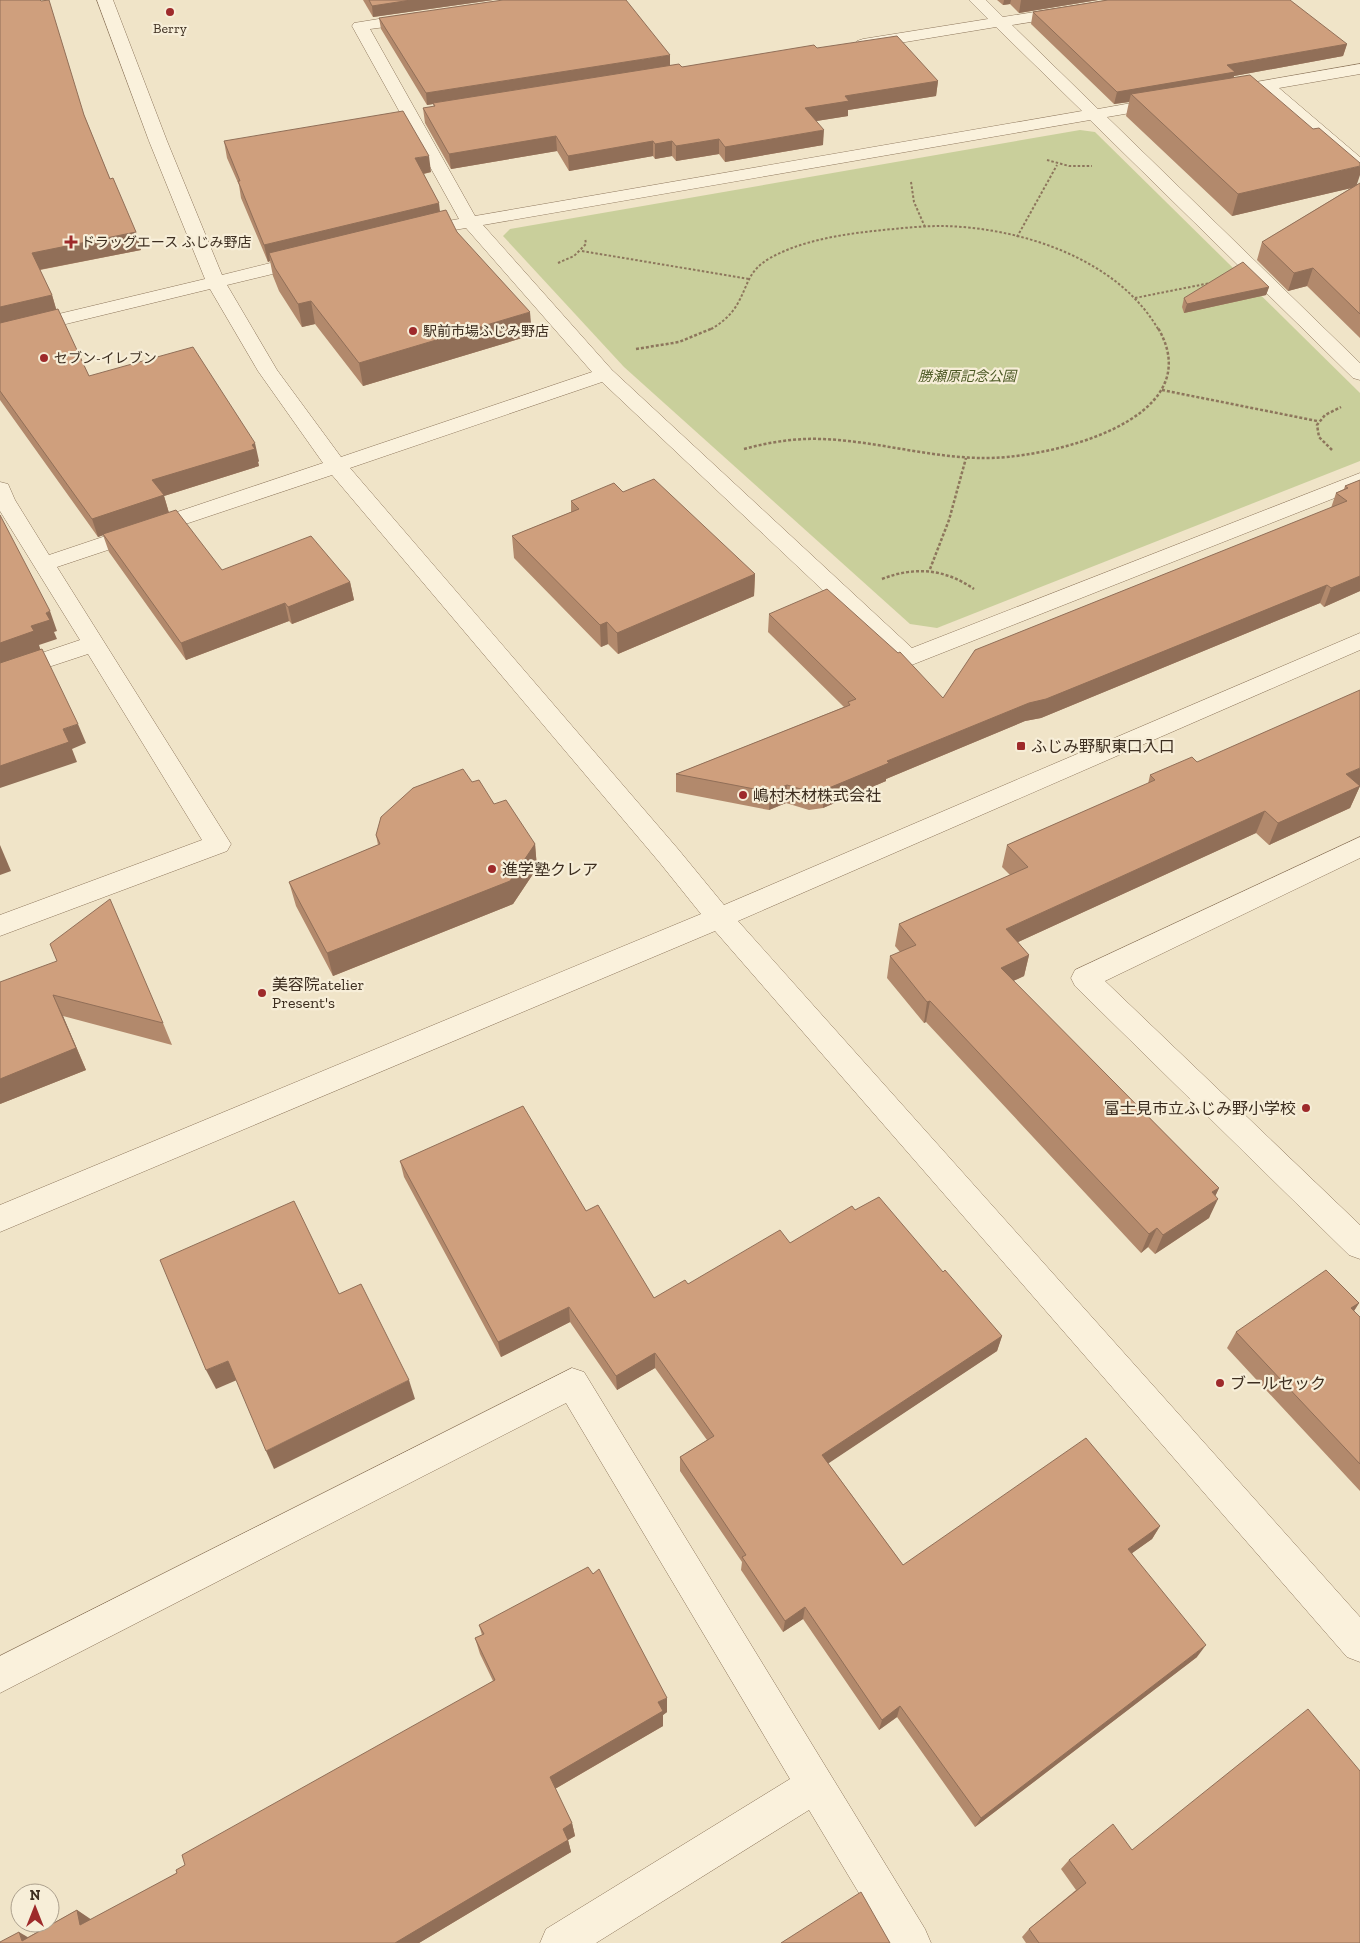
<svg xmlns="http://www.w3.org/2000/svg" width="1360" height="1943" font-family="'Zilla Slab','Noto Sans JP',serif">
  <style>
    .green { fill: #c9cf9b }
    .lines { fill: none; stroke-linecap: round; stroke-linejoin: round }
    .minor-casing { stroke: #8d765c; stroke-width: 1 }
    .path-far1 { stroke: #8d765c; stroke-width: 2; stroke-dasharray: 2.5 2; stroke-linecap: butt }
    .path { stroke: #8d765c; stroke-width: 2.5; stroke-dasharray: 3 2; stroke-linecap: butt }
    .minor { fill: #faf1dc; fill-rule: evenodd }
    .wall { fill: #b2896c }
    .shaded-wall { fill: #916f58 }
    .building { fill: #cf9f7d; stroke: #916f58 }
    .poi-dot { fill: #9e2a2b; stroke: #f7eed8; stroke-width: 2 }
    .labels { text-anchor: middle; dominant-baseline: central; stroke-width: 4.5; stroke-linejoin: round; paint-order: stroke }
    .far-poi-label { font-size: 14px; fill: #3d2e20; stroke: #f7eed8; text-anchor: start }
    .far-park-label { font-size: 14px; font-style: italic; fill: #4d5a26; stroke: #f7eed8 }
    .poi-label { font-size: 16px; fill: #3d2e20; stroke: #f7eed8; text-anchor: start }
  </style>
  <rect width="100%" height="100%" fill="#f0e4c8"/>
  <path class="green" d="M 1080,130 L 1095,132 L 1360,393 L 1360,461 L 937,628 L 910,624 L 624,367 L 503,236 L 510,229 Z"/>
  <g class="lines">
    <defs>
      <g id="minor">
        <path d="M 97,0 L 113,0 L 167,141 L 222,275 L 307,254 L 314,256 L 316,260 L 314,264 L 227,285 L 277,370 L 341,457 L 592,372 L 466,228 L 454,230 L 448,229 L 445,225 L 448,221 L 459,219 L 352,26 L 354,23 L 416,13 L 422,15 L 424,18 L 422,21 L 416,23 L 370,29 L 475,216 L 1082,111 L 996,27 L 863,49 L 857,47 L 855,44 L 857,41 L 863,39 L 988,19 L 969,0 L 986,0 L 1003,17 L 1110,0 L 1147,0 L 1144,3 L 1139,5 L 1012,25 L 1098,109 L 1165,97 L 1171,98 L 1173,102 L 1171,106 L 1107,117 L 1360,363 L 1360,380 L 1353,378 L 1090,120 L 483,225 L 612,370 L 912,648 L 1360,473 L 1360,488 L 909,666 L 901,664 L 602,382 L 350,468 L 678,849 L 724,905 L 1360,633 L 1360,650 L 738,921 L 1360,1617 L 1360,1662 L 1347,1657 L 715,931 L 0,1232 L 0,1205 L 701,914 L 660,863 L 332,475 L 57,567 L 231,844 L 227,851 L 0,936 L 0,915 L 202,840 L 88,654 L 0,683 L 0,667 L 80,640 L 0,511 L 0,482 L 8,484 L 15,500 L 49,555 L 323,463 L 258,371 L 210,289 L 0,340 L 0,328 L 205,279 L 149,141 Z"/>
        <path d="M 1360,64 L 1360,74 L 1279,88 L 1360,157 L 1360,171 L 1354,170 L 1263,91 L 1227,97 L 1221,96 L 1219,92 L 1221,88 L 1227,87 Z"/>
        <path d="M 1360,837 L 1360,858 L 1105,981 L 1360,1225 L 1360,1259 L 1349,1255 L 1075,986 L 1071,978 L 1075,970 Z"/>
        <path d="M 572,1368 L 584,1372 L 925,1929 L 931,1943 L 889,1943 L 809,1810 L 596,1943 L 540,1943 L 546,1929 L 790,1779 L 566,1403 L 0,1693 L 0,1656 Z"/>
      </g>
    </defs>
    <use href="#minor" class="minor-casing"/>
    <g class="path-far1">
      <path d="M 1047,160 L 1069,166 L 1092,166"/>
      <path d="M 911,182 L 914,202 L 925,227"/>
      <path d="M 1017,237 L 1057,165"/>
      <path d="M 582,251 L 749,279"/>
      <path d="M 558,263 L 574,256 L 586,244 L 585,238"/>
      <path d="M 1135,298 L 1210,283"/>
      <path d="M 711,329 C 722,323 732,314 738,303 C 749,283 748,271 770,258 C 801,241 838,235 873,231 C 895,229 918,226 941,226 C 1019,227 1117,258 1158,329"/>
    </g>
    <g class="path">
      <path d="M 636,349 L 679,342 L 713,328"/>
      <path d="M 1162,390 L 1317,421"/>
      <path d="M 744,449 C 770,442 795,438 822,439 C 875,441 927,457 980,458 C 1043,460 1213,422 1158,328"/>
      <path d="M 1332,450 L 1319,437 L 1317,425 L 1325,415 L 1341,407"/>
      <path d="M 930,569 L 949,520 L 966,458"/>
      <path d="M 882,579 C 915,566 945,569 974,589"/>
    </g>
    <use href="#minor" class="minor"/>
  </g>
  <g class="wall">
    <path d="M 0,0 L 84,115 L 110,179 L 136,232 L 141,250 L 40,270 L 52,295 L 56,309 L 89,376 L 259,461 L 258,462 L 259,466 L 164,496 L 169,513 L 222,570 L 350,582 L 354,600 L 292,624 L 289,621 L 186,660 L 109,552 L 103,535 L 98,537 L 0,400 Z"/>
    <path d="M 363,0 L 493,0 L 373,17 Z"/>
    <path d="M 997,0 L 1098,0 L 1019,13 L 1010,4 L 1003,5 Z"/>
    <path d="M 1033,12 L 1347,44 L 1343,56 L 1234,76 L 1233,78 L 1357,185 L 1360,183 L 1360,338 L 1307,286 L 1288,291 L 1257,260 L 1262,242 L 1351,188 L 1232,216 L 1126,116 L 1129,102 L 1114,104 L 1031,24 Z"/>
    <path d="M 379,18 L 682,67 L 817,48 L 938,81 L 936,96 L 848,110 L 848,116 L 816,121 L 823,145 L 725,162 L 719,154 L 676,161 L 672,156 L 655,159 L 653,156 L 569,171 L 557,151 L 451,169 L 425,123 L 423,108 L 434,107 L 433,104 L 427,105 L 381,29 Z"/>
    <path d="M 224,141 L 431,172 L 424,174 L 440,212 L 457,232 L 532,335 L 363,386 L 315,324 L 302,327 L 279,291 L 273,276 L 270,261 L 268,262 L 241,198 L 239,185 L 227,158 Z"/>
    <path d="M 1269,287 L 1266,295 L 1184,313 L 1182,307 L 1184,298 Z"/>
    <path d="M 1360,480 L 1360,591 L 1324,607 L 1320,603 L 1041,718 L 1025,721 L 886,779 L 886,781 L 823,808 L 809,810 L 786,803 L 769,810 L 676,792 L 676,774 L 844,707 L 768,632 L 769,614 L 943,698 L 1331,508 L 1336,493 L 1344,489 L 1345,486 Z"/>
    <path d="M 623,492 L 755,574 L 754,596 L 618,654 L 608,644 L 601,647 L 514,558 L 512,536 L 571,512 L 571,501 Z"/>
    <path d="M 1197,762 L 1360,786 L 1350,808 L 1269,845 L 1256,833 L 1018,942 L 1029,955 L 1024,976 L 1013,981 L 1219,1188 L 1215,1196 L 1209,1218 L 1155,1254 L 1148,1247 L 1141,1253 L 926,1022 L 924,1023 L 887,978 L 890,956 L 900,952 L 895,946 L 899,924 L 1010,875 L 1002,867 L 1007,845 L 1148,784 L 1150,775 Z"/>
    <path d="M 472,782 L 535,844 L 537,868 L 513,904 L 333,976 L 296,906 L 289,882 L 378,845 L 376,835 Z"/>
    <path d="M 57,961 L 163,1023 L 172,1045 L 63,1016 L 86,1070 L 0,1104 Z"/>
    <path d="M 400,1161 L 586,1211 L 654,1298 L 790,1243 L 855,1210 L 943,1272 L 1002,1336 L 997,1351 L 828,1463 L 903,1565 L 1160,1526 L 1152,1539 L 1132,1553 L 1197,1657 L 975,1827 L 897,1717 L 879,1730 L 803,1619 L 783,1632 L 741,1570 L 742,1562 L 680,1471 L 680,1457 L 707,1440 L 655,1368 L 617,1390 L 570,1322 L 501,1357 L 404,1177 Z"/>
    <path d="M 1359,1303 L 1354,1311 L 1360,1317 L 1360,1491 L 1227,1348 L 1236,1332 Z"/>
    <path d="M 479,1625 L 667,1712 L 663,1715 L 663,1726 L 555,1789 L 572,1823 L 575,1836 L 568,1840 L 571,1852 L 419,1943 L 0,1943 L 28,1937 L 77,1910 L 91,1920 L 177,1873 L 185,1865 L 493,1681 L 480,1654 L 475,1638 L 482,1635 Z"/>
    <path d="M 1132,1850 L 1360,1943 L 1026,1943 L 1022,1937 L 1029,1929 L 1076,1890 L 1061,1869 L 1069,1860 Z"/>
  </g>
  <g class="shaded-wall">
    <path d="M 411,0 L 493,0 L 373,17 L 372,6 Z"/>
    <path d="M 1004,0 L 1011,0 L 1010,4 L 1003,5 Z"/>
    <path d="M 1021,0 L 1098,0 L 1019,13 Z"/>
    <path d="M 1347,44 L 1343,56 L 1234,76 L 1232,84 L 1131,94 L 1129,102 L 1114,104 L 1117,92 L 1227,65 Z"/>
    <path d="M 670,55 L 670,67 L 433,103 L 433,104 L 427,105 L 426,93 Z"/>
    <path d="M 938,81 L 936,96 L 848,110 L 848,116 L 804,123 L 805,108 L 845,96 Z"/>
    <path d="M 824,130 L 823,145 L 725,162 L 725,147 Z"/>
    <path d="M 556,136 L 557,151 L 451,169 L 449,154 Z"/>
    <path d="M 719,139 L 719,154 L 676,161 L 676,146 Z"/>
    <path d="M 653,141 L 653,156 L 569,171 L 568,156 Z"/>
    <path d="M 672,141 L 672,156 L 655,159 L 655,144 Z"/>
    <path d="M 429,156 L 431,172 L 417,175 L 415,158 Z"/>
    <path d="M 1360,166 L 1360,175 L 1356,187 L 1232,216 L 1238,194 Z"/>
    <path d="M 439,203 L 441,220 L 269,253 L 270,261 L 268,262 L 264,245 Z"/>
    <path d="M 136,232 L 141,250 L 38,270 L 32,253 Z"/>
    <path d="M 1313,268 L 1307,286 L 1288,291 L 1294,273 Z"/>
    <path d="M 1269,287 L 1266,295 L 1184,313 L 1187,304 Z"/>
    <path d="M 52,295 L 57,312 L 0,326 L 0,307 Z"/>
    <path d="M 311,301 L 315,324 L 302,327 L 298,304 Z"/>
    <path d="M 530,312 L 532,335 L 363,386 L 359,363 Z"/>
    <path d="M 255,443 L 259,461 L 258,462 L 259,466 L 164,496 L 169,513 L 98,537 L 92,519 L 152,480 Z"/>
    <path d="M 755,574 L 754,596 L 618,654 L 617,633 Z"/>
    <path d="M 1360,576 L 1360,591 L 1324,607 L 1331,588 Z"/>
    <path d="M 350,582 L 354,600 L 292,624 L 288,607 Z"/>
    <path d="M 1327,585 L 1320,603 L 1041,718 L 1025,721 L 886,779 L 886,781 L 823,808 L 824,790 L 887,761 L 1029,703 Z"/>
    <path d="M 285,603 L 289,621 L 186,660 L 181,643 Z"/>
    <path d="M 50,611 L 57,631 L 54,632 L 57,639 L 39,645 L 41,651 L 0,665 L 0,643 L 31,626 L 46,613 Z"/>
    <path d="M 607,622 L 608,644 L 601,647 L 600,625 Z"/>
    <path d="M 78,724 L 86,743 L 72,749 L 77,762 L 0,788 L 0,766 L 63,729 Z"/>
    <path d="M 1360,768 L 1360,786 L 1350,808 L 1269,845 L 1278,823 L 1346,774 Z"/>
    <path d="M 787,785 L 786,803 L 769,810 L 770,792 Z"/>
    <path d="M 1265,811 L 1256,833 L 1001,950 L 1006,929 Z"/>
    <path d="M 535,844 L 537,868 L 513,904 L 333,976 L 327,953 Z"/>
    <path d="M 0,845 L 11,871 L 0,875 Z"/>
    <path d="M 1029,955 L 1024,976 L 996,989 L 1001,968 Z"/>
    <path d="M 53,995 L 63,1016 L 86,1070 L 0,1104 L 0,1079 Z"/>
    <path d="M 930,1001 L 926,1022 L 924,1023 L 927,1002 Z"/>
    <path d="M 1219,1188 L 1212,1203 L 1218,1199 L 1209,1218 L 1155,1254 L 1163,1235 L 1212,1192 Z"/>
    <path d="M 1157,1228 L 1148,1247 L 1141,1253 L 1149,1234 Z"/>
    <path d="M 1359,1303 L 1348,1320 L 1351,1308 Z"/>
    <path d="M 569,1307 L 570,1322 L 501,1357 L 498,1342 Z"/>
    <path d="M 1002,1336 L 997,1351 L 820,1469 L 822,1455 Z"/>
    <path d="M 655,1353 L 655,1368 L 617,1390 L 616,1376 Z"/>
    <path d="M 228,1361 L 237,1380 L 216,1389 L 206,1370 Z"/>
    <path d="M 409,1380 L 415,1399 L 274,1469 L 266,1451 Z"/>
    <path d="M 1160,1526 L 1152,1539 L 1121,1561 L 1128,1549 Z"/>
    <path d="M 805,1607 L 803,1619 L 783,1632 L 785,1621 Z"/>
    <path d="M 1206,1645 L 1197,1657 L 975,1827 L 981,1818 Z"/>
    <path d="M 667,1698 L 667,1712 L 663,1715 L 663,1726 L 553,1790 L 550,1777 L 658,1702 Z"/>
    <path d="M 900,1706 L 897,1717 L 879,1730 L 882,1720 Z"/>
    <path d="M 572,1823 L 575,1836 L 568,1840 L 571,1852 L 419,1943 L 395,1943 Z"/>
    <path d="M 77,1910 L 92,1920 L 80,1925 Z"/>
    <path d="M 19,1932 L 36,1942 L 22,1941 Z"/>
  </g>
  <g class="building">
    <path d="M 0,0 L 40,0 L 41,1 L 49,0 L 84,115 L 110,179 L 113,178 L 136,232 L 32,253 L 52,295 L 0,307 Z"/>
    <path d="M 369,0 L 411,0 L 372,6 Z"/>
    <path d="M 503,0 L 626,0 L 670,55 L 426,93 L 379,18 Z"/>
    <path d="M 1108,0 L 1290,0 L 1347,44 L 1227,65 L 1235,72 L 1117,92 L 1033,12 Z"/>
    <path d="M 897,36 L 938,81 L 845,96 L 849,101 L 805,108 L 824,130 L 725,147 L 719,139 L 676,146 L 672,141 L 655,144 L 653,141 L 568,156 L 556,136 L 449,154 L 423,108 L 435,106 L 433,103 L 679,64 L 682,67 L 814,45 L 817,48 Z"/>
    <path d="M 1250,75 L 1313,129 L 1319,128 L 1360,163 L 1360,166 L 1238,194 L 1131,94 Z"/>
    <path d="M 403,111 L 429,156 L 415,158 L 439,203 L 264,245 L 238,181 L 240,181 L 224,141 Z"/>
    <path d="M 1360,183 L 1360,314 L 1313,268 L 1294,273 L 1262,242 Z"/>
    <path d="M 446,210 L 457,232 L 530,312 L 359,363 L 311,301 L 298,304 L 275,268 L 269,253 Z"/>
    <path d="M 1243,262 L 1269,287 L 1187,304 L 1184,298 Z"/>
    <path d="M 58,309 L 89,376 L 193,347 L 255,443 L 252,445 L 255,449 L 152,480 L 164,495 L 92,519 L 0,391 L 0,323 Z"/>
    <path d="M 654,479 L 755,574 L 617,633 L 607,622 L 600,625 L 512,536 L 579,509 L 571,501 L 614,483 L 623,492 Z"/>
    <path d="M 1360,480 L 1360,576 L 1331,588 L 1327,585 L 1046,699 L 1029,703 L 887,761 L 889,763 L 824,790 L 811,792 L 787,785 L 770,792 L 676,774 L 850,705 L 848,702 L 856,699 L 769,614 L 827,589 L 898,653 L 900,652 L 943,698 L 975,650 L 1347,501 L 1336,493 L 1348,488 L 1345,486 Z"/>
    <path d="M 176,510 L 222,570 L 311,536 L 350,582 L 288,607 L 285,603 L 181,643 L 103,534 Z"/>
    <path d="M 0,515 L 50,611 L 46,613 L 50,620 L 31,626 L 34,631 L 0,643 Z"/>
    <path d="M 42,649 L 78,724 L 63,729 L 69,742 L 0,766 L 0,663 Z"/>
    <path d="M 1360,690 L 1360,768 L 1346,774 L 1360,786 L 1278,823 L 1265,811 L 1006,929 L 1029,955 L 1001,968 L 1219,1188 L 1212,1192 L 1218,1199 L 1163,1235 L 1157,1228 L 1149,1234 L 930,1001 L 927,1002 L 890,956 L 916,945 L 899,924 L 1028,867 L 1007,845 L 1155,780 L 1150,775 L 1192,757 L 1197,762 Z"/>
    <path d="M 463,769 L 472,782 L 479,780 L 494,804 L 506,800 L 535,844 L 510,881 L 327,953 L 289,882 L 380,844 L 376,835 L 381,817 L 413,788 Z"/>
    <path d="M 110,899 L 163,1023 L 53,995 L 76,1048 L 0,1079 L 0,982 L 57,961 L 50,944 Z"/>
    <path d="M 523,1106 L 586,1211 L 598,1205 L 654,1298 L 685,1280 L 688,1284 L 780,1230 L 790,1243 L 852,1206 L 855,1210 L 879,1197 L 943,1272 L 945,1270 L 1002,1336 L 822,1455 L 903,1565 L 1086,1438 L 1160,1526 L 1128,1549 L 1206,1645 L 981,1818 L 900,1706 L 882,1720 L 805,1607 L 785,1621 L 742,1557 L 746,1555 L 680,1457 L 714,1436 L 655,1353 L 616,1376 L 569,1307 L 498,1342 L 400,1161 Z"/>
    <path d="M 294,1201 L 339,1294 L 361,1284 L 409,1380 L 266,1451 L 228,1361 L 206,1370 L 160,1260 Z"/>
    <path d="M 1326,1270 L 1359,1303 L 1351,1308 L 1360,1317 L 1360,1464 L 1236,1332 Z"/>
    <path d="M 588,1567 L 593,1574 L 599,1569 L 667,1698 L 658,1702 L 663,1711 L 550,1777 L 572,1823 L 563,1829 L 568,1840 L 395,1943 L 0,1943 L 0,1942 L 19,1932 L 22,1941 L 77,1910 L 80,1925 L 177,1873 L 176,1870 L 185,1865 L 182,1855 L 495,1680 L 475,1638 L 484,1634 L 479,1625 Z"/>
    <path d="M 1308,1709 L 1360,1771 L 1360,1943 L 1039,1943 L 1029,1929 L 1086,1883 L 1069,1860 L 1113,1824 L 1132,1850 Z"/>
    <path d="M 861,1892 L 890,1943 L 781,1943 Z"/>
  </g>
  <g class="poi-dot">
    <circle cx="170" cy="12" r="5"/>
    <path d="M68.5 234.5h5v5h5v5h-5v5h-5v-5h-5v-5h5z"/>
    <circle cx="413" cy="331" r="5"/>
    <circle cx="44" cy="358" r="5"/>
    <rect x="1016" y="741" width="10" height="10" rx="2.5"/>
    <circle cx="743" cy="795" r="5"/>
    <circle cx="492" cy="869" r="5"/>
    <circle cx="262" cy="993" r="5"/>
    <circle cx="1306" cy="1108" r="5"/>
    <circle cx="1220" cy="1383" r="5"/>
  </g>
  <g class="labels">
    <g class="far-poi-label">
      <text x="170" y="28" text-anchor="middle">Berry</text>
      <text x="81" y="242">ドラッグエース ふじみ野店</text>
      <text x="423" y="331">駅前市場ふじみ野店</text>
      <text x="54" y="358">セブン-イレブン</text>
    </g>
    <g class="far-park-label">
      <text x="967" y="376">勝瀬原記念公園</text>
    </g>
    <g class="poi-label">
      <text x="1031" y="746">ふじみ野駅東口入口</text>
      <text x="753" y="795">嶋村木材株式会社</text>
      <text x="502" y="869">進学塾クレア</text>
      <text x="272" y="984">美容院atelier<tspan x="272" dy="18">Present's</tspan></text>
      <text x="1296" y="1108" text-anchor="end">富士見市立ふじみ野小学校</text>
      <text x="1230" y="1383">ブールセック</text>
    </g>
  </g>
  <g transform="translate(35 1908)"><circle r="24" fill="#f7eed8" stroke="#ada18e"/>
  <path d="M0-4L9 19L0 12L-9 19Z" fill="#9e2a2b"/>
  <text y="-8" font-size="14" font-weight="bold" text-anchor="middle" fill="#3d2e20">N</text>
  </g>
</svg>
